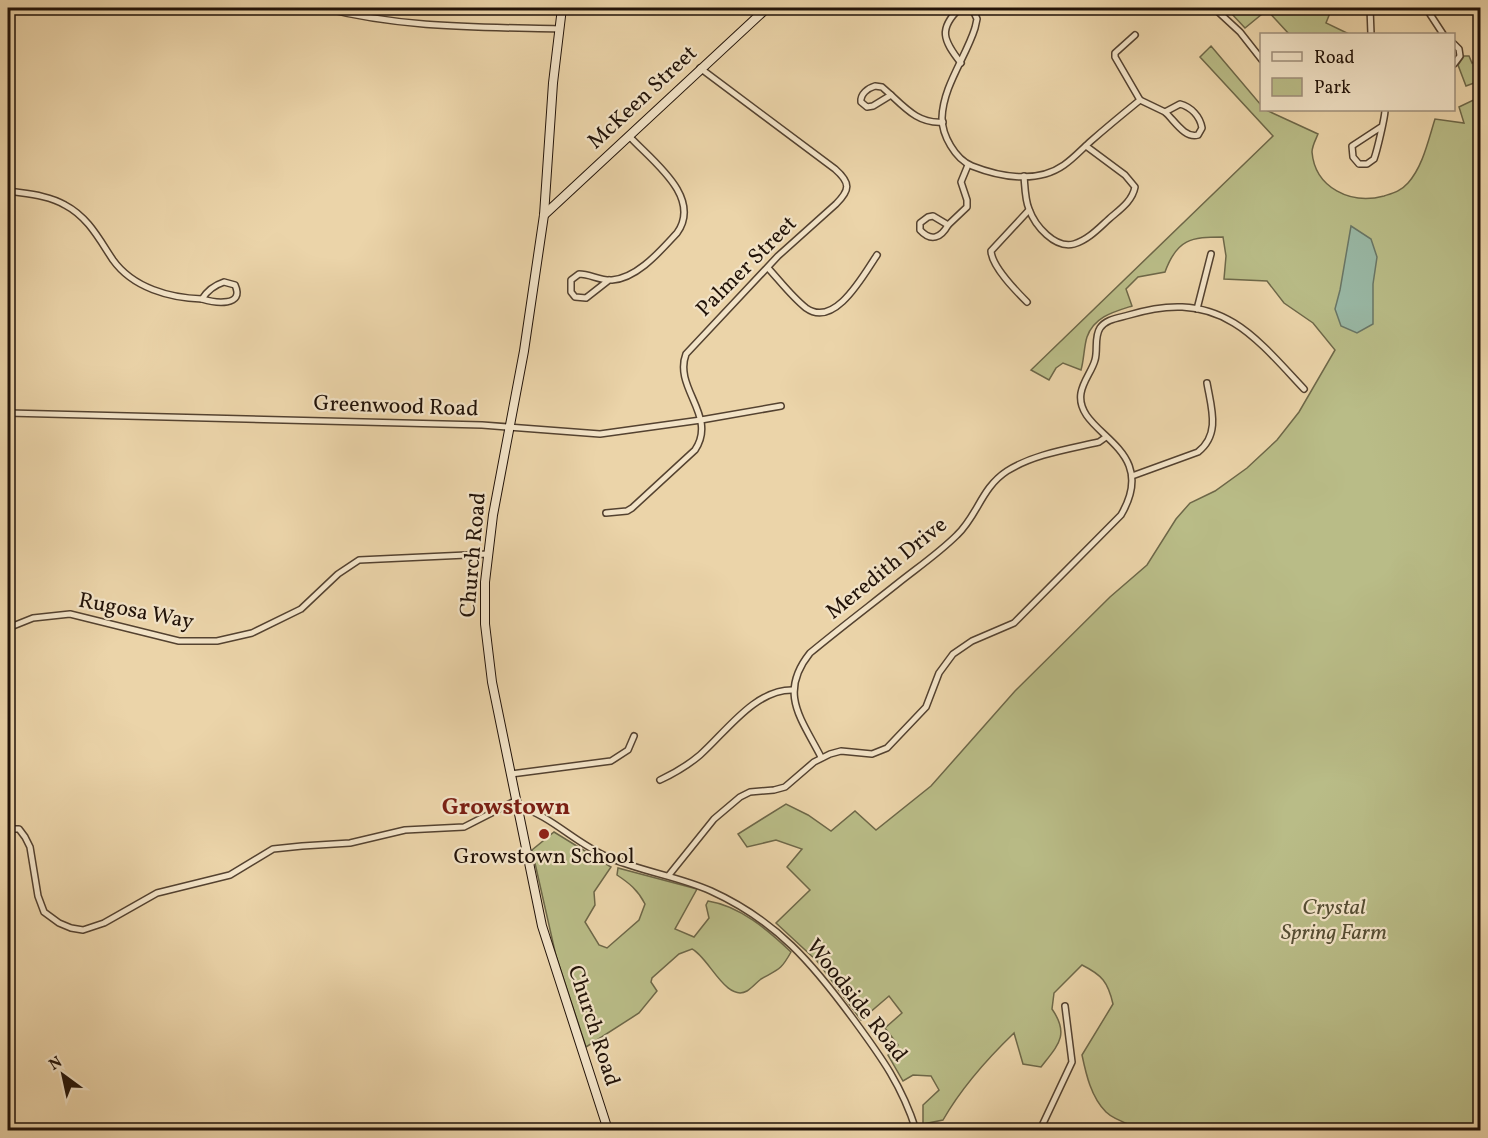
<svg xmlns="http://www.w3.org/2000/svg" width="1488" height="1138" font-family="Vollkorn,serif">
  <style>
    .green { fill: #b9bc87; stroke: #6d6748; stroke-width: 1.5 }
    .water { fill: #99b8a5; stroke: #697666; stroke-width: 1.5 }
    .lines { fill: none; stroke-linecap: round; stroke-linejoin: round }
    .street-casing { stroke: #544230; stroke-width: 8 }
    .secondary-casing { stroke: #211208; stroke-width: 10 }
    .street { stroke: #f2e3c7; stroke-width: 5 }
    .secondary { stroke: #f2e3c7; stroke-width: 8 }
    .poi-dot { fill: #8f2418; stroke: #f2e3c7; stroke-width: 2 }
    .labels { text-anchor: middle; dominant-baseline: central; stroke-width: 4.5; stroke-linejoin: round; paint-order: stroke }
    .street-label { font-size: 22px; fill: #211208; stroke: #f2e3c7 }
    .poi-label { font-size: 22px; fill: #211208; stroke: #f2e3c7 }
    .park-label { font-size: 22px; font-style: italic; fill: #564e34; stroke: #f2e3c7 }
    .neighbourhood-label { font-size: 24px; font-weight: bold; fill: #7a1f14; stroke: #f2e3c7 }
  </style>
  <rect width="100%" height="100%" fill="#ebd4a9"/>
  <filter id="stains"><feTurbulence type="fractalNoise" baseFrequency=".00333" numOctaves="4"/><feColorMatrix values="0 0 0 0 .2 0 0 0 0 .09 0 0 0 0 .02 0 0 0 .5 -.17"/></filter>
  <radialGradient id="worn" r=".72"><stop offset=".6" stop-color="#630" stop-opacity="0"/><stop offset="1" stop-color="#630" stop-opacity=".3"/></radialGradient>
  <g class="green">
    <path d="M 1233,8 L 1332,8 L 1326,23 L 1349,34 L 1289,34 L 1267,10 L 1245,28 L 1230,12 Z"/>
    <path d="M 1211,46 L 1261,105 L 1262,110 L 1266,110 L 1318,134 C 1316,139 1312,146 1312,152 C 1315,188 1351,205 1384,196 C 1393,193 1401,191 1408,183 C 1423,166 1428,141 1435,119 L 1464,123 L 1459,107 L 1480,97 L 1474,83 L 1466,86 L 1458,65 L 1464,56 L 1469,56 L 1472,63 L 1480,57 L 1480,1130 L 1144,1130 C 1132,1125 1115,1121 1106,1112 C 1091,1097 1086,1074 1082,1055 L 1113,1004 C 1108,982 1102,975 1082,965 L 1054,993 L 1052,1009 C 1070,1035 1058,1045 1041,1067 L 1023,1064 L 1014,1033 C 987,1059 962,1087 943,1120 L 923,1124 L 923,1105 L 939,1090 L 931,1076 L 913,1075 L 903,1081 L 888,1055 L 898,1045 L 885,1028 L 902,1013 L 889,996 L 861,1020 L 817,961 L 776,923 L 810,890 L 787,867 L 802,849 L 776,840 L 747,847 L 738,834 L 786,804 L 808,815 L 831,831 L 855,811 L 876,830 L 931,786 L 1015,691 L 1110,597 L 1147,565 L 1176,519 L 1190,503 L 1215,491 L 1247,468 L 1277,440 L 1299,412 L 1335,350 L 1313,323 L 1284,303 L 1267,281 L 1224,279 L 1226,256 L 1223,237 C 1191,237 1177,239 1165,272 L 1138,277 L 1126,289 L 1132,306 C 1113,312 1094,317 1087,337 C 1084,346 1084,360 1081,370 L 1063,363 L 1056,368 L 1049,380 L 1031,370 L 1273,136 L 1200,57 Z"/>
    <path d="M 554,832 L 611,867 L 594,892 L 595,905 L 585,922 L 599,945 L 607,948 L 639,920 L 645,904 C 638,890 629,883 617,875 L 618,868 L 697,889 L 675,929 L 694,937 L 709,918 L 706,905 L 708,901 C 740,906 768,930 791,952 C 781,970 779,969 761,979 C 756,983 752,988 747,991 C 726,1003 708,956 692,949 L 679,954 L 652,978 L 651,982 L 657,991 L 639,1013 L 586,1047 L 556,956 L 532,850 Z"/>
  </g>
  <path class="water" d="M 1351,226 L 1371,239 L 1377,257 L 1373,284 L 1373,324 L 1357,333 L 1341,326 L 1335,309 L 1340,290 Z"/>
  <g class="lines">
    <defs>
      <g id="street">
        <path d="M 324,8 C 401,28 479,27 559,29"/>
        <path d="M 960,8 C 938,29 943,40 961,63"/>
        <path d="M 972,8 L 977,19 L 975,28 C 966,57 943,86 942,118 C 942,135 955,159 972,166 C 1000,177 1037,184 1064,165 C 1074,158 1082,149 1091,141 C 1107,127 1124,113 1140,100 L 1165,112"/>
        <path d="M 1214,8 L 1240,32 L 1262,60"/>
        <path d="M 1370,8 L 1371,34"/>
        <path d="M 1426,8 L 1443,34"/>
        <path d="M 1135,35 L 1115,53 L 1115,57 L 1140,100"/>
        <path d="M 1454,44 L 1459,49 L 1460,56 L 1454,64"/>
        <path d="M 875,86 L 882,87 L 891,95 L 873,106 L 867,107 L 861,102 C 860,94 868,88 875,86 Z"/>
        <path d="M 891,95 C 907,110 920,124 943,122"/>
        <path d="M 1180,104 C 1191,107 1200,116 1202,128 L 1198,135 C 1185,139 1174,120 1165,112 Z"/>
        <path d="M 1381,127 L 1352,146 L 1353,157 L 1359,164 L 1367,164 L 1374,159 C 1377,151 1385,117 1385,110"/>
        <path d="M 1024,176 C 1025,187 1025,200 1029,209 C 1035,226 1055,249 1074,244 C 1088,240 1099,228 1109,219 C 1119,210 1132,202 1135,187 L 1125,175 L 1086,146"/>
        <path d="M 8,191 C 27,194 48,195 65,205 C 88,217 99,239 113,260 C 133,288 170,298 202,299"/>
        <path d="M 933,216 L 948,225 C 941,238 931,242 920,230 L 920,223 L 928,217 Z"/>
        <path d="M 948,225 L 967,207 L 967,200 L 961,182 L 968,165"/>
        <path d="M 768,268 C 780,281 792,297 806,308 C 835,329 864,274 877,255"/>
        <path d="M 609,280 L 586,298 L 575,297 L 571,292 L 571,280 L 579,274 C 590,274 601,281 612,280 C 638,278 661,250 677,233 C 703,197 651,160 630,137"/>
        <path d="M 224,282 L 235,285 C 245,307 215,303 202,299 C 207,291 215,285 224,282 Z"/>
        <path d="M 1027,302 C 1016,291 992,267 991,251 L 1029,210"/>
        <path d="M 1197,309 L 1211,254"/>
        <path d="M 8,413 L 482,425 L 600,434 L 701,420 L 781,406"/>
        <path d="M 1132,476 L 1198,452 C 1221,434 1211,407 1207,383"/>
        <path d="M 606,513 L 627,511 L 632,508 L 695,450 C 718,416 673,388 686,354 L 778,256 L 836,204 C 850,190 851,183 835,169 L 700,68"/>
        <path d="M 8,628 L 33,618 L 70,614 L 179,641 L 217,641 L 252,633 L 301,609 L 338,574 L 359,560 L 488,554"/>
        <path d="M 821,757 C 801,718 778,693 810,653 C 839,629 868,607 897,584 C 917,568 939,553 957,535 C 978,515 981,488 1007,471 C 1034,454 1069,449 1099,442 L 1106,437"/>
        <path d="M 511,774 L 611,761 L 628,750 L 634,736"/>
        <path d="M 660,780 C 675,773 687,766 700,755 C 726,732 755,689 793,690"/>
        <path d="M 518,806 C 552,816 576,844 608,857 C 642,872 678,876 711,891 C 777,921 813,964 854,1020 C 882,1058 902,1086 916,1130"/>
        <path d="M 8,829 L 19,829 L 25,837 L 30,847 L 38,896 L 44,912 L 59,923 L 71,928 L 83,930 L 104,923 L 157,893 L 230,875 L 273,849 L 302,846 L 350,843 L 405,830 L 464,827 L 517,800"/>
        <path d="M 669,875 L 714,819 L 740,797 L 750,792 L 774,790 L 785,787 L 814,762 L 830,754 L 841,751 L 872,754 L 887,748 L 926,707 L 939,673 L 953,654 L 972,641 L 1014,623 L 1121,515 C 1162,445 1074,435 1081,393 C 1083,381 1092,371 1095,360 C 1098,350 1094,337 1100,328 C 1106,319 1119,318 1129,315 C 1165,304 1200,302 1234,323 C 1259,338 1284,368 1304,389"/>
        <path d="M 1040,1130 L 1072,1062 L 1065,1006"/>
      </g>
      <g id="secondary">
        <path d="M 562,8 L 553,83 L 544,215 L 524,351 L 493,515 L 485,582 L 485,624 L 492,682 L 542,926 L 608,1130"/>
        <path d="M 544,215 L 767,8"/>
      </g>
    </defs>
    <use href="#street" class="street-casing"/>
    <use href="#secondary" class="secondary-casing"/>
    <use href="#street" class="street"/>
    <use href="#secondary" class="secondary"/>
  </g>
  <circle class="poi-dot" cx="544" cy="834" r="6"/>
  <g class="labels">
    <g class="street-label">
      <text transform="translate(643 98) rotate(-43)">McKeen Street</text>
      <text transform="translate(747 267) rotate(-45)">Palmer Street</text>
      <text transform="translate(396 407) rotate(2)">Greenwood Road</text>
      <text transform="translate(474 555) rotate(-85)">Church Road</text>
      <text transform="translate(887 569) rotate(-39)">Meredith Drive</text>
      <text transform="translate(136 612) rotate(11)">Rugosa Way</text>
      <text transform="translate(856 1001) rotate(52)">Woodside Road</text>
      <text transform="translate(593 1026) rotate(72)">Church Road</text>
    </g>
    <g class="poi-label">
      <text x="544" y="857">Growstown School</text>
    </g>
    <g class="park-label">
      <text x="1334" y="908">Crystal<tspan x="1334" dy="25">Spring Farm</tspan></text>
    </g>
    <g class="neighbourhood-label">
      <text x="506" y="808">Growstown</text>
    </g>
  </g>
  <rect width="1488" height="1138" fill="none" stroke="#ebd4a9" stroke-width="30"/>
  <rect x="9" y="9" width="1470" height="1120" fill="none" stroke="#211208" stroke-width="3"/>
  <rect x="15" y="15" width="1458" height="1108" fill="none" stroke="#211208" stroke-width="1.5"/>
  <rect x="1260" y="33" width="195" height="78" fill="#f2e3c7" stroke="#9e8f7b" stroke-width="1.5"/>
  <rect x="1272" y="52" width="30" height="9" fill="#f2e3c7" stroke="#9e8f7b" stroke-width="1.5"/>
  <text x="1314" y="63" font-size="18" fill="#211208">Road</text>
  <rect x="1272" y="78" width="30" height="18" fill="#b9bc87" stroke="#9e8f7b" stroke-width="1.5"/>
  <text x="1314" y="93" font-size="18" fill="#211208">Park</text>
  <g transform="translate(63 1075) rotate(327)" stroke="#f2e3c7" stroke-width="4.5" paint-order="stroke">
  <path d="M0-4.5L10 22L0 15L-10 22Z" fill="#211208"/>
  <text y="-9" font-size="16" font-weight="bold" text-anchor="middle" fill="#211208">N</text>
  </g>
  <rect width="100%" height="100%" filter="url(#stains)"/>
  <rect width="100%" height="100%" fill="url(#worn)"/>
</svg>
